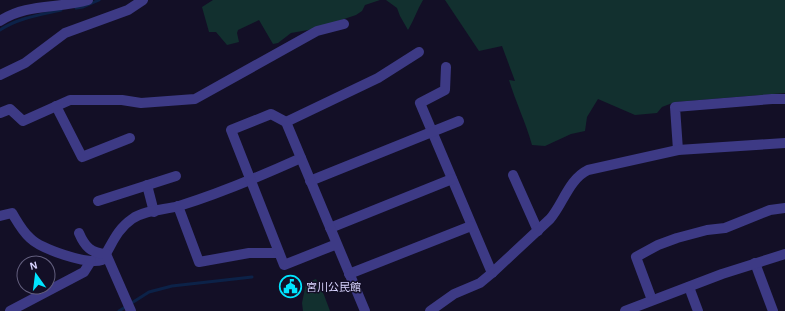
<svg xmlns="http://www.w3.org/2000/svg" width="785" height="311" font-family="'Alegreya Sans','Noto Sans JP',sans-serif">
  <style>
    .green { fill: #12302f }
    .lines { fill: none; stroke-linecap: round; stroke-linejoin: round }
    .stream { stroke: #0c2248; stroke-width: 3 }
    .street { stroke: #3d3a85; stroke-width: 10 }
    .labels { text-anchor: middle; dominant-baseline: central; stroke-width: 3; stroke-linejoin: round; paint-order: stroke }
    .poi-label { font-size: 11px; fill: #d9d4ff; stroke: #130f26; text-anchor: start }
  </style>
  <rect width="100%" height="100%" fill="#130f26"/>
  <g class="green">
    <path d="M 213,0 L 380,0 L 365,5 L 362,11 L 356,15 L 314,29 L 291,33 L 278,43 L 273,44 L 259,20 L 238,30 L 237,33 L 239,42 L 227,45 L 216,32 L 209,32 L 202,7 Z"/>
    <path d="M 386,0 L 423,0 C 417,10 414,20 408,30 L 400,16 L 397,8 Z"/>
    <path d="M 445,0 L 785,0 L 785,93 L 675,102 L 662,107 L 657,113 L 635,115 L 598,99 L 587,117 L 585,131 L 571,134 L 545,146 L 532,145 C 526,123 516,103 509,80 L 515,81 L 502,46 L 479,51 Z"/>
    <path d="M 316,279 L 324,295 L 330,311 L 303,311 L 302,303 L 306,283 Z"/>
  </g>
  <g class="lines">
    <g class="stream">
      <path d="M 76,8 L 83,7 L 99,0"/>
      <path d="M 0,30 C 18,18 40,15 61,10"/>
      <path d="M 119,311 L 149,292 L 172,286 L 252,277"/>
    </g>
    <g class="street">
      <path d="M 0,21 C 26,3 59,9 88,0"/>
      <path d="M 446,67 L 445,90 L 420,103 L 492,273"/>
      <path d="M 0,75 L 25,63 L 65,33 L 128,10 L 143,0"/>
      <path d="M 56,106 L 82,157 L 130,138"/>
      <path d="M 0,113 L 10,109 L 23,121 L 70,100 L 122,100 L 141,103 L 195,99 L 317,31 L 344,24"/>
      <path d="M 286,122 L 378,78 L 419,52"/>
      <path d="M 678,150 L 675,107 L 772,99 L 785,99"/>
      <path d="M 513,175 L 538,231"/>
      <path d="M 310,181 L 459,121"/>
      <path d="M 147,185 L 154,212"/>
      <path d="M 98,201 L 176,176"/>
      <path d="M 178,206 L 199,262 L 249,253 L 279,253"/>
      <path d="M 0,216 L 12,213 C 17,221 22,231 30,238 C 41,249 87,265 102,260 C 112,245 116,230 132,219 C 145,210 164,210 179,206 C 221,193 261,176 301,158"/>
      <path d="M 330,228 L 452,179"/>
      <path d="M 79,233 C 85,247 91,253 106,254 L 131,311"/>
      <path d="M 337,244 L 284,265 L 231,130 L 271,114 L 286,122 L 365,311"/>
      <path d="M 755,263 L 773,311"/>
      <path d="M 349,274 L 471,226"/>
      <path d="M 689,287 L 698,311"/>
      <path d="M 652,300 L 636,257 L 658,245 L 677,238 L 707,230 L 725,228 L 770,210 L 785,208"/>
      <path d="M 10,311 L 84,272 L 91,261"/>
      <path d="M 430,311 L 454,294 L 480,283 L 492,273 L 550,219 C 563,204 569,179 588,170 L 678,150 L 785,143"/>
      <path d="M 625,311 L 722,274 L 785,254"/>
    </g>
  </g>
  <defs>
    <symbol id="civic-ring" viewBox="-11 -11 22 22"><circle r="9.5" fill="#130f26" stroke="#00e5ff" stroke-width="1.5"/><path d="M-.6-6.5H3V-4.5H.6V-3L4-1V1h2V6H-6V1h2V-1L-.6-3ZM-1.2 2.5V6h2.4V2.5Z" fill="#00e5ff"/></symbol>
  </defs>
  <g fill-rule="evenodd">
    <use href="#civic-ring" x="278" y="274" width="25" height="25"/>
  </g>
  <g class="labels">
    <g class="poi-label">
      <text x="306" y="287">宮川公民館</text>
    </g>
  </g>
  <g transform="translate(36 275) rotate(346)"><circle r="19" fill="#130f26" stroke="#625e7d"/>
  <path d="M0-3L7 15L0 10L-7 15Z" fill="#00e5ff"/>
  <text y="-6" font-size="11" font-weight="bold" text-anchor="middle" fill="#d9d4ff">N</text>
  </g>
</svg>
